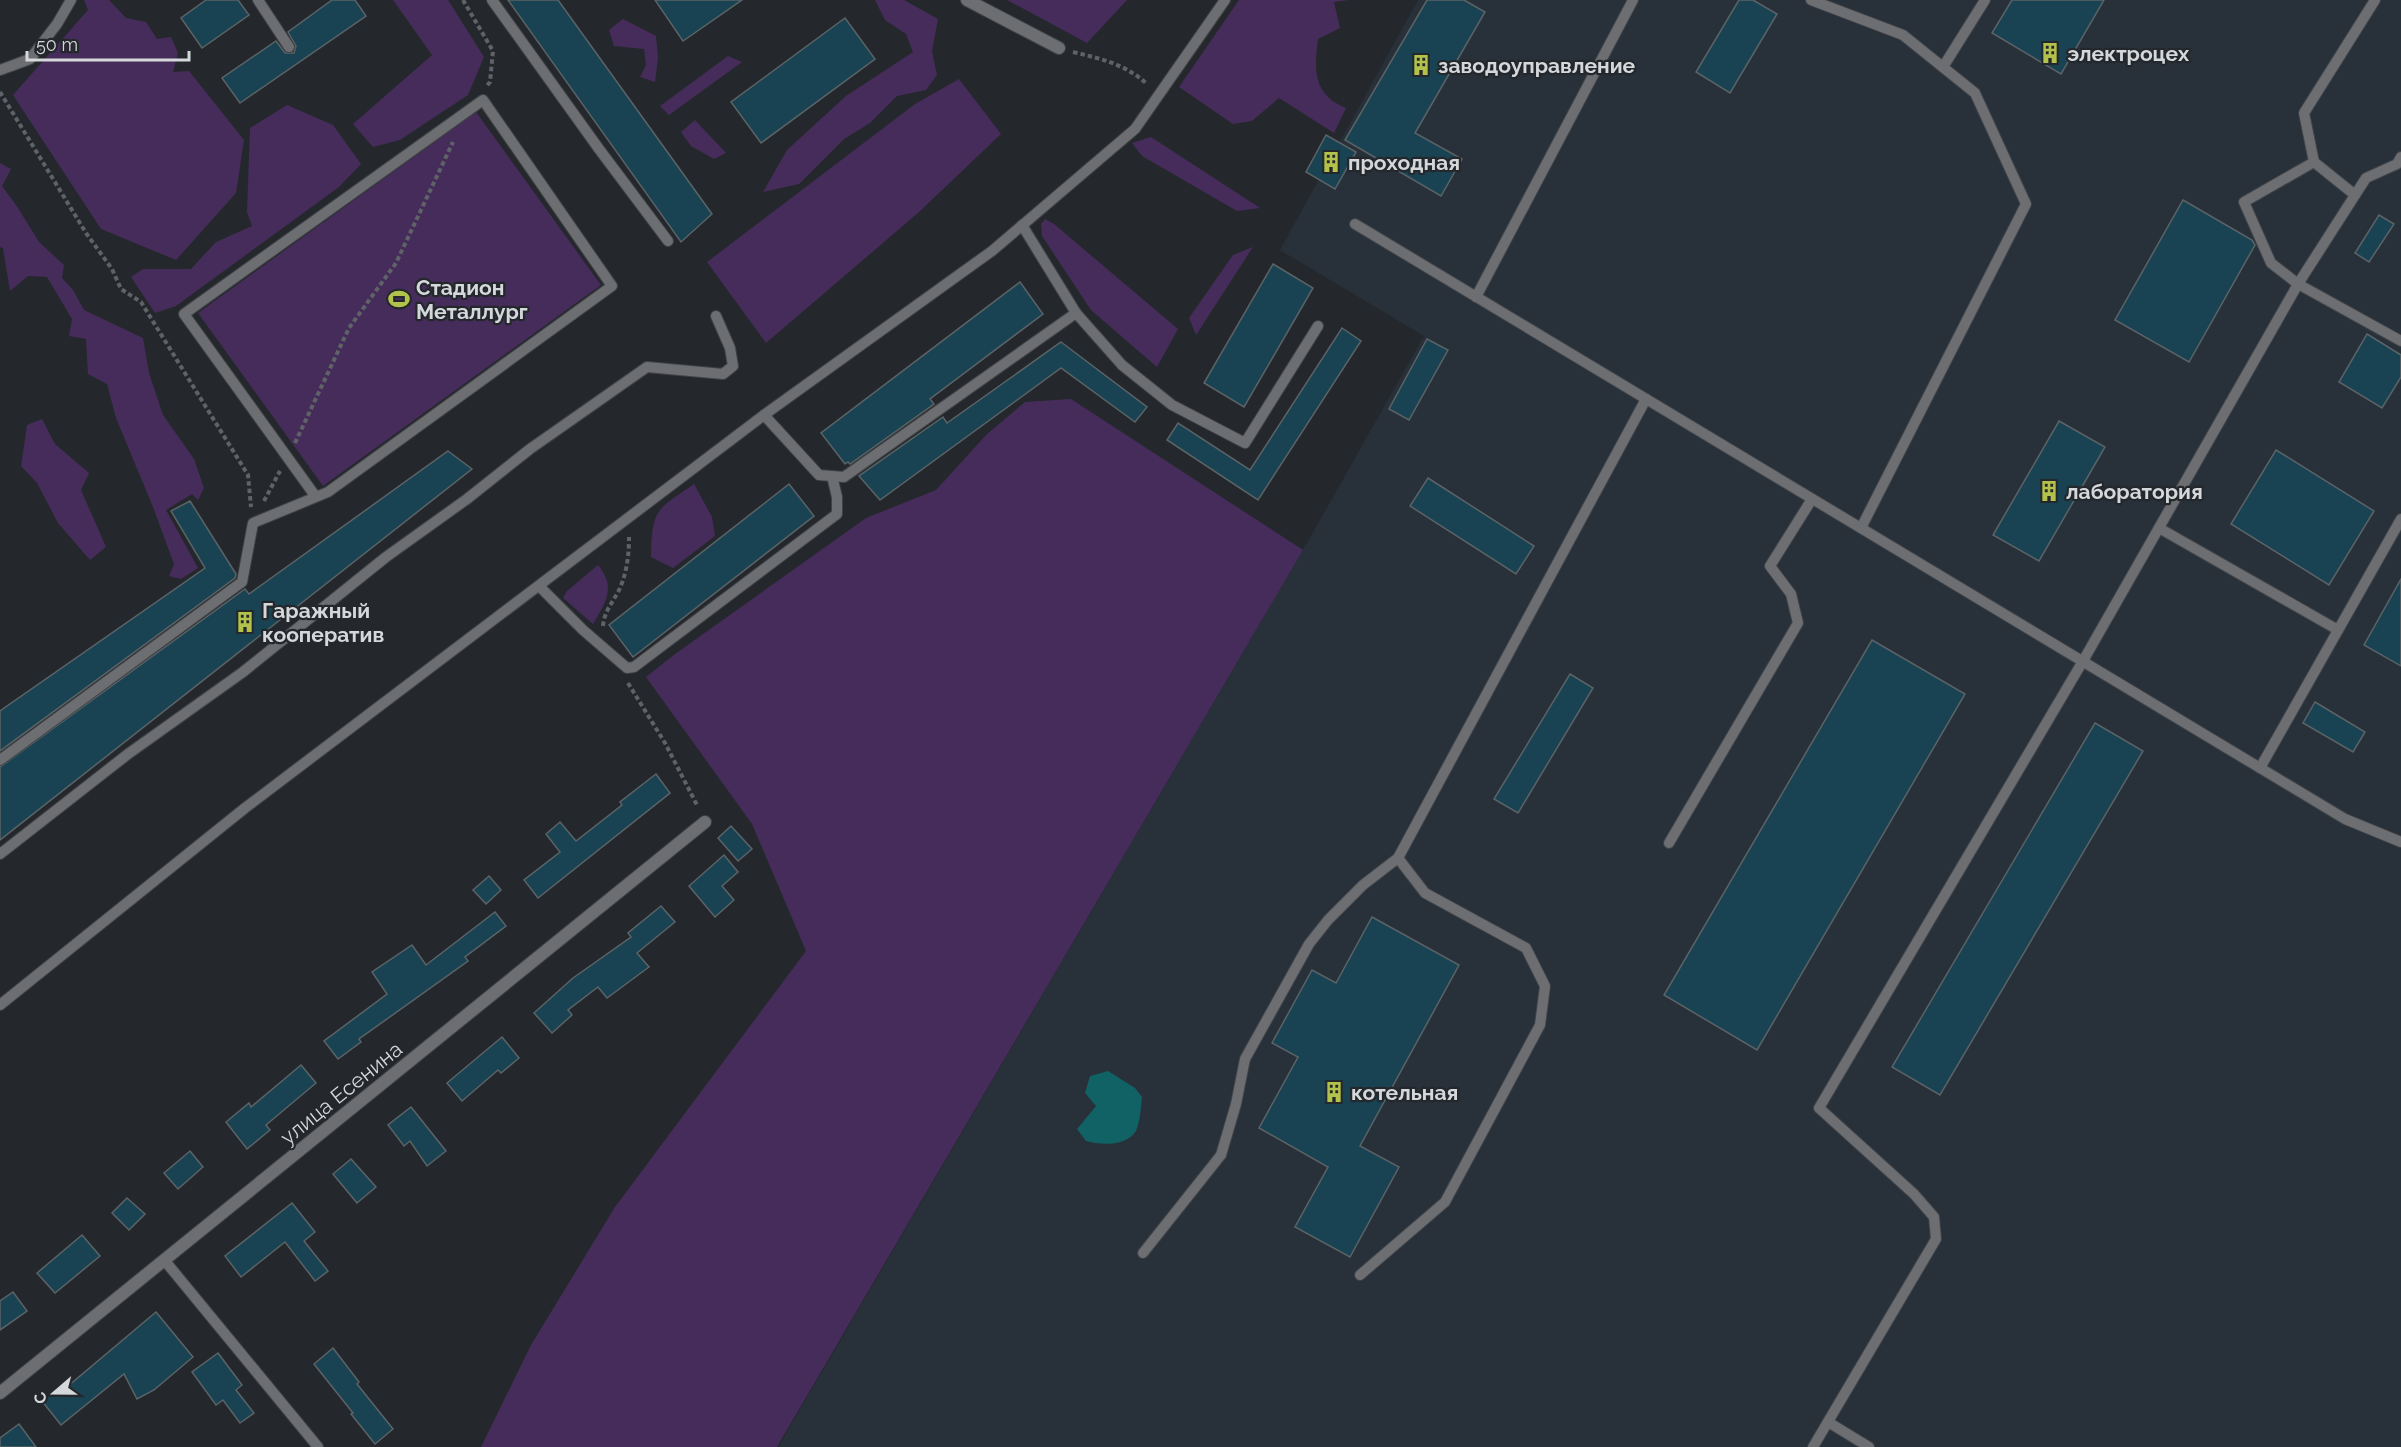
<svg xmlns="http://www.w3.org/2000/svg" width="2401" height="1447" font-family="Raleway,sans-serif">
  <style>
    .built { fill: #28303a }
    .green { fill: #462c5a }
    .water { fill: #106265 }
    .building { fill: #194353; stroke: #5b6366; stroke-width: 1.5 }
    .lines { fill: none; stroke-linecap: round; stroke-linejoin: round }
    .service-casing { stroke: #404448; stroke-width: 12 }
    .minor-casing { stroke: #404448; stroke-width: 14 }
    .path { stroke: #5f6367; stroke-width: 4; stroke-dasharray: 4.5 3; stroke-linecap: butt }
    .service { stroke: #6d6e71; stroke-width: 10 }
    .minor { stroke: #6d6e71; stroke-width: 12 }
    .labels { text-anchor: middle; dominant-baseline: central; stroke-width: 4.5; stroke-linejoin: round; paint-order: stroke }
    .poi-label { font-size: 21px; font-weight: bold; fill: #d5d8db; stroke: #24282c; text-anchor: start }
    .street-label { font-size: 21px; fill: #d5d8db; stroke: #24282c }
  </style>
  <rect width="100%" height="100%" fill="#24282c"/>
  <path class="built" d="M 1418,0 L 2401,0 L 2401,1447 L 778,1447 L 1311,536 L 1424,336 L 1280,250 Z"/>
  <g class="green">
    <path d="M 84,0 L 109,0 L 126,18 L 146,22 L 157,39 L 171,37 L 178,53 L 173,72 L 189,71 L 244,140 L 236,193 L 176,260 L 101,229 L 13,95 L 88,10 Z"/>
    <path d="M 393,0 L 448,0 L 484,57 L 468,95 L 400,140 L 373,147 L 353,124 L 432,55 Z"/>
    <path d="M 875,0 L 904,0 L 938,19 L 932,51 L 937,75 L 926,90 L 897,96 L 870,123 L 844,139 L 799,184 L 763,192 L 787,150 L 846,96 L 913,52 L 906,34 L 885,20 Z"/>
    <path d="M 1007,0 L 1127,0 L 1087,43 Z"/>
    <path d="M 1239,0 L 1349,0 L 1334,2 L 1340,28 L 1318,39 C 1314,70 1313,95 1346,108 L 1334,133 L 1279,98 L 1252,121 L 1233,124 L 1179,87 Z"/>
    <path d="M 623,19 L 656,36 L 658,58 L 655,82 L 640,77 L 646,65 L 644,49 L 614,46 L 609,30 Z"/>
    <path d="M 728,56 L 742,62 L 669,115 L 660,106 Z"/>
    <path d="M 959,79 L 1001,134 L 918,213 L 766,343 L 707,262 L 915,104 Z"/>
    <path d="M 287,105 L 333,125 L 361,164 L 339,187 L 176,306 L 155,313 L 131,277 L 143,269 L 191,269 L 216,242 L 252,226 L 247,212 L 250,128 Z"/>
    <path d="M 476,112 L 601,285 L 323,486 L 198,313 Z"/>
    <path d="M 695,120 L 726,153 L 714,159 L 691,146 L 681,132 Z"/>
    <path d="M 1151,137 L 1260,208 L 1237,211 L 1142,156 L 1132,143 Z"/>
    <path d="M 0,163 L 11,169 L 2,186 L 18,208 L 39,242 L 64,265 L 62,278 L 73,290 L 84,310 L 143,338 L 149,373 L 163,415 L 194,459 L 204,488 L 198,500 L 192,494 L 166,510 L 198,568 L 181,579 L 169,576 L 174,564 L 153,507 L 116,418 L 107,384 L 88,374 L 86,339 L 69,336 L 72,319 L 47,277 L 28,276 L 10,291 L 3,248 L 0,247 Z"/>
    <path d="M 1045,219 L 1054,224 L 1178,329 L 1157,367 L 1091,310 L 1042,236 L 1041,224 Z"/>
    <path d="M 1253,247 L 1196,335 L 1189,318 L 1233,255 Z"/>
    <path d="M 1071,399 L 1303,550 L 777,1447 L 481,1447 L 531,1345 L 615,1207 L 806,951 L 752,824 L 646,677 L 675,654 L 866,518 L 936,490 L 987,434 L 1025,402 Z"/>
    <path d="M 42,419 L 55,444 L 89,473 L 81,490 L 106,547 L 90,560 L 58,523 L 37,483 L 21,466 L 27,425 Z"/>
    <path d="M 694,484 L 712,517 L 715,536 L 673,568 L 651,557 C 652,509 656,510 694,484 Z"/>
    <path d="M 598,565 C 617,588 605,603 593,624 L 563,598 L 567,591 Z"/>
  </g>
  <path class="water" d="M 1108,1071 L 1135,1088 L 1142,1097 C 1141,1107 1140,1122 1136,1131 C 1126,1147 1100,1145 1086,1141 L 1077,1129 L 1096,1106 L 1085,1093 L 1090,1076 Z"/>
  <g class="building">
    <path d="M 206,0 L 238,0 L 249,15 L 202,48 L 181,18 Z"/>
    <path d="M 332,0 L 355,0 L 366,16 L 240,103 L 222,78 L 276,41 L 285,53 L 294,53 L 296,46 L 288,32 Z"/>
    <path d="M 508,0 L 558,0 L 712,214 L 681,242 Z"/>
    <path d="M 655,0 L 742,0 L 683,41 Z"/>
    <path d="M 1427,0 L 1464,0 L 1485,12 L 1415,133 L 1462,159 L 1441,196 L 1345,140 Z"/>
    <path d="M 1739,0 L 1753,0 L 1777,14 L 1730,93 L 1696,72 Z"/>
    <path d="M 2012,0 L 2104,0 L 2061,74 L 1992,33 Z"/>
    <path d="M 845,18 L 875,59 L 761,143 L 731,102 Z"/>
    <path d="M 1326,135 L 1356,152 L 1335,189 L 1306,172 Z"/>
    <path d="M 2183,200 L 2252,240 L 2255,245 L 2189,362 L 2115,320 Z"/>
    <path d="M 2379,215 L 2394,224 L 2369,262 L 2355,253 Z"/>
    <path d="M 1273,264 L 1313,288 L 1244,407 L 1204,383 Z"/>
    <path d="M 1020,282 L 1043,314 L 930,399 L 934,404 L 850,464 L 848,462 L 845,464 L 821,433 Z"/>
    <path d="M 1342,328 L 1361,341 L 1258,500 L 1167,440 L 1178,423 L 1250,470 Z"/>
    <path d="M 2367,334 L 2401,355 L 2401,377 L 2382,408 L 2339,382 Z"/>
    <path d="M 1427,339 L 1448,350 L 1409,420 L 1389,409 Z"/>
    <path d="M 1061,342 L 1147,407 L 1135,422 L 1061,368 L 880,500 L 859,476 L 943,417 L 947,423 Z"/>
    <path d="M 2059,421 L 2105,447 L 2039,561 L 1993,535 Z"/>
    <path d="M 2276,450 L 2374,511 L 2329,585 L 2231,524 Z"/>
    <path d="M 448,451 L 472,469 L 0,840 L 0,767 L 245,589 L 249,594 Z"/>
    <path d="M 1428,478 L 1534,546 L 1516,574 L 1410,506 Z"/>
    <path d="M 789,484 L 814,516 L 633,657 L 609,625 Z"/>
    <path d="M 190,501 L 236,574 L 235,578 L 0,751 L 0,711 L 205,568 L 171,511 Z"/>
    <path d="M 2401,579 L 2401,666 L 2364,645 Z"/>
    <path d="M 1872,640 L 1965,694 L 1757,1050 L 1664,995 Z"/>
    <path d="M 1570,674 L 1593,688 L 1518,813 L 1494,799 Z"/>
    <path d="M 2315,702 L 2365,732 L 2353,752 L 2303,723 Z"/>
    <path d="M 2095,723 L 2143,751 L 1940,1095 L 1892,1067 Z"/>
    <path d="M 656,774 L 670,793 L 538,898 L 524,880 L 560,852 L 546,834 L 560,822 L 576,841 L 622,805 L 620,802 Z"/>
    <path d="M 731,826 L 752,849 L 738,861 L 718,838 Z"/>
    <path d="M 724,855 L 738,872 L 722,886 L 734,900 L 715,917 L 689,886 Z"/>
    <path d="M 489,876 L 501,890 L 486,904 L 473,890 Z"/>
    <path d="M 661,906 L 675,922 L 637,953 L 649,967 L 607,998 L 598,987 L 568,1010 L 572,1015 L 552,1033 L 534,1013 L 573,978 L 631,937 L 628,933 Z"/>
    <path d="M 495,912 L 506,926 L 465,957 L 468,961 L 359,1039 L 361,1042 L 338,1059 L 324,1041 L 387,994 L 372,972 L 412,945 L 426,965 Z"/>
    <path d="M 1372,917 L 1459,965 L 1360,1146 L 1399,1167 L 1350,1257 L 1295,1227 L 1328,1167 L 1259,1128 L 1298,1057 L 1272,1043 L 1312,970 L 1336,983 Z"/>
    <path d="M 502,1037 L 519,1058 L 501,1073 L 498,1070 L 462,1101 L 447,1083 Z"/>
    <path d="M 301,1065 L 316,1083 L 266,1125 L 270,1130 L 247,1149 L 226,1122 L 249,1103 L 251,1107 Z"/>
    <path d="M 411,1107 L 446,1151 L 427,1166 L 410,1141 L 404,1146 L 388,1125 Z"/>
    <path d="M 190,1151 L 203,1167 L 178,1189 L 164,1173 Z"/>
    <path d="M 351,1159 L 376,1187 L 357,1203 L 333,1174 Z"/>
    <path d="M 127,1198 L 145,1214 L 129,1230 L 112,1213 Z"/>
    <path d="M 292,1203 L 315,1232 L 304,1241 L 328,1271 L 315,1281 L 285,1242 L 241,1277 L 225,1256 Z"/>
    <path d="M 82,1235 L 100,1256 L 55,1293 L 37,1273 Z"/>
    <path d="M 13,1292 L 27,1311 L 0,1330 L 0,1301 Z"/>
    <path d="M 156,1312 L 193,1357 L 154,1390 L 137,1399 L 124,1374 L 61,1425 L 42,1401 L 66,1382 L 68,1386 Z"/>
    <path d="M 333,1348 L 359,1382 L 357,1384 L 393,1429 L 375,1444 L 351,1414 L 353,1413 L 314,1364 Z"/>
    <path d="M 218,1353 L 242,1385 L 236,1390 L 254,1413 L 240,1423 L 223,1400 L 216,1405 L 192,1372 Z"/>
    <path d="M 19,1424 L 36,1447 L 0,1447 L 0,1438 Z"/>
  </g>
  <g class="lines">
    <defs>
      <g id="service">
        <path d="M 258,0 L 289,47"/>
        <path d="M 492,0 L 599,149 L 668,241"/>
        <path d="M 1811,0 L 1903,35 L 1975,93 L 2026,204 L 1861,528"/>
        <path d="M 1943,67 L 1985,0"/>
        <path d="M 0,70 L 30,59 L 57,24 L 71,0"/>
        <path d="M 2401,157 L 2397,164 L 2366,178 L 2298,284 L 2401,341"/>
        <path d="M 2314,162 L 2355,195"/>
        <path d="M 1355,224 L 2345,819 L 2401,842"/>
        <path d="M 1476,297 L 1633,0"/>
        <path d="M 1076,313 L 1122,365 L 1172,405 L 1245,443 L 1318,326"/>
        <path d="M 764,415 L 819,475 L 844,477 L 1076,313 L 1022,225"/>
        <path d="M 2159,528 L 2338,630"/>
        <path d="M 539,586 L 583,630 L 627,668 L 634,667 L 837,514 L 837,497 L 832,476"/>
        <path d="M 0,760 L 242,582 L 253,523 L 328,492 L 612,286 L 483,100 L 184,314 L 316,497"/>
        <path d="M 2260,768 L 2401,519"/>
        <path d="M 1669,843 L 1798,623 L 1791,594 L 1770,566 L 1812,499"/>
        <path d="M 0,854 L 128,754 L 243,672 L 386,557 L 467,499 L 530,449 L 647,367 L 723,374 L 733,366 L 730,348 L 716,316"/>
        <path d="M 0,1005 L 245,808 L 764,415 L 992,251 L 1135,129 L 1225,0"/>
        <path d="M 1143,1253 L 1221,1155 L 1236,1104 L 1245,1059 L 1309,944 L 1328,920 L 1363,885 L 1398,858"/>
        <path d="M 165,1261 L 318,1447"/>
        <path d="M 1360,1275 L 1445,1202 L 1540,1025 L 1545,986 L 1526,948 L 1425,893 L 1398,858 L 1646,399"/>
        <path d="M 1828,1422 L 1869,1447"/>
        <path d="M 1813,1447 L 1936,1239 L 1934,1217 L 1914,1194 L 1819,1108 L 2083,661 L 2298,284 L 2271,263 L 2244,202 L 2314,162 L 2304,113 L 2375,0"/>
      </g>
      <g id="minor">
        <path d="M 967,0 L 1059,48"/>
        <path d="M 0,1393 L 705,822"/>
      </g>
    </defs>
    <use href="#service" class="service-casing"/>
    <use href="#minor" class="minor-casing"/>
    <g class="path">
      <path d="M 463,0 L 493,51 L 490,82 L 486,87"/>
      <path d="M 1073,52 C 1102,59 1125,64 1147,84"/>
      <path d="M 0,92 L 86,233 L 112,269 L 121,289 L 141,302 L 248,475 L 251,507"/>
      <path d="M 295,443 L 349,328 L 396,263 L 453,142"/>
      <path d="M 264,501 L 280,471"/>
      <path d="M 603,626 C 604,611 614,601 620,588 C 627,572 629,554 629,537"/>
      <path d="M 628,683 L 665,743 L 698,807"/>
    </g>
    <use href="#service" class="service"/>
    <use href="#minor" class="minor"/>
  </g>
  <defs>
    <symbol id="building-bare" viewBox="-9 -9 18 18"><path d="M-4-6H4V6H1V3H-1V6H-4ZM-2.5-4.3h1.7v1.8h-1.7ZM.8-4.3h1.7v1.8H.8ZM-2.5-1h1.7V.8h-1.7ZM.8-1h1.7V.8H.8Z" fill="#b3c24b" stroke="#24282c" stroke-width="2.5" paint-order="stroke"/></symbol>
    <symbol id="stadium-bare" viewBox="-9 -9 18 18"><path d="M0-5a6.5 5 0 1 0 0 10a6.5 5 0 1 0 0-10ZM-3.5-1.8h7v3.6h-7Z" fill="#b3c24b" stroke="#24282c" stroke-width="2.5" paint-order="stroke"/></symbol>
  </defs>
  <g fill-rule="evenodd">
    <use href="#building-bare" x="2035" y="38" width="30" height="30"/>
    <use href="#building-bare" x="1406" y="50" width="30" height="30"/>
    <use href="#building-bare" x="1316" y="147" width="30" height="30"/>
    <use href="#stadium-bare" x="384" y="284" width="30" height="30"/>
    <use href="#building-bare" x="2034" y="476" width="30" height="30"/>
    <use href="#building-bare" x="230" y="607" width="30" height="30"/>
    <use href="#building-bare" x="1319" y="1077" width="30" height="30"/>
  </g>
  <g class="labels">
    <g class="poi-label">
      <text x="2067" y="53">электроцех</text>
      <text x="1438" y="65">заводоуправление</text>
      <text x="1348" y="162">проходная</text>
      <text x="416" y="287">Стадион<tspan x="416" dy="24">Металлург</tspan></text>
      <text x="2066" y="491">лаборатория</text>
      <text x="262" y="610">Гаражный<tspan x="262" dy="24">кооператив</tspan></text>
      <text x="1351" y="1092">котельная</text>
    </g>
    <g class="street-label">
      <text transform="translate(341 1093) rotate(-39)">улица Есенина</text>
    </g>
  </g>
  <g transform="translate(54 1393) rotate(250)" stroke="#24282c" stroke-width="4.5" paint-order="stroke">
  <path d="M0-4.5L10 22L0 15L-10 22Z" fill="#d5d8db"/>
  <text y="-9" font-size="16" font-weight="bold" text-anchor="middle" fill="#d5d8db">С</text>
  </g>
  <path d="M27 51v9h162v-9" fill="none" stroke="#d5d8db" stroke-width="3"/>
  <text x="36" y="51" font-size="18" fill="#d5d8db" stroke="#24282c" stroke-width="4.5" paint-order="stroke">50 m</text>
</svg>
